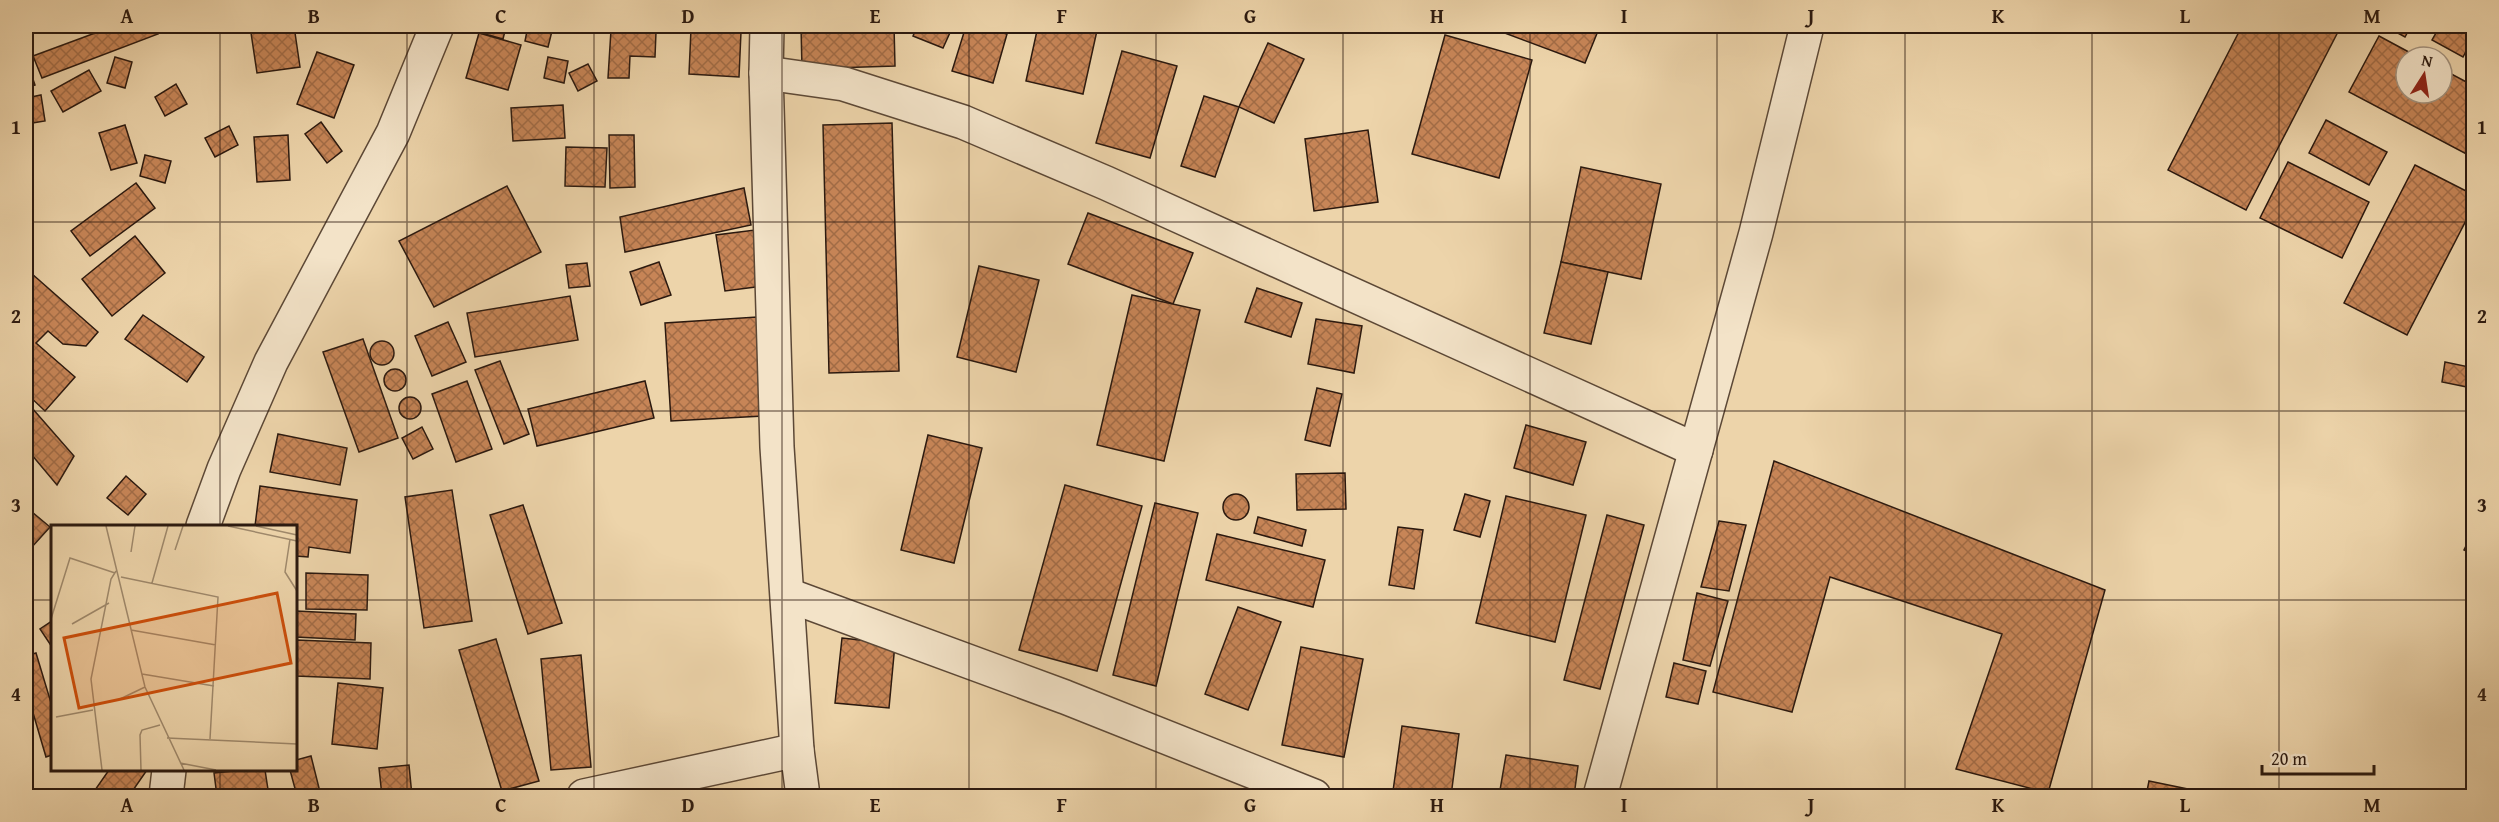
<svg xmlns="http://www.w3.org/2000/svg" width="2499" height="822" font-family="'Gentium Book Plus',serif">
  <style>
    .building { fill: url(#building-cross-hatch); stroke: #2b190f; stroke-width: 1.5 }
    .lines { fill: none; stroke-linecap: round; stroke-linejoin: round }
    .minor-casing { stroke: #5c4836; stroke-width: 36 }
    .minor { stroke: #f3e3c8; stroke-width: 33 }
    .grid { fill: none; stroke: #2b190f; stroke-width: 1.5; stroke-opacity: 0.55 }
    .inset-road { fill: none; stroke: #9f896c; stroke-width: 1.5 }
    .view { fill: #cc4f0c; fill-opacity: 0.15; stroke: #cc4f0c; stroke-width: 3 }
    .inset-edge { fill: none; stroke: #2b190f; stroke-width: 3 }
    .neatline { fill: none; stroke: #2b190f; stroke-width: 2 }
    .grid-label { font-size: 20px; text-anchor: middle; font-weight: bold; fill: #2b190f }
  </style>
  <defs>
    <pattern id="building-cross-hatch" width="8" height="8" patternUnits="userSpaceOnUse" patternTransform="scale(1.5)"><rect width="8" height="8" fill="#c78557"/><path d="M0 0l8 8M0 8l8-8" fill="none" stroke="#a26c46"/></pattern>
  </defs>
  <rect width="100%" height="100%" fill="#edd4aa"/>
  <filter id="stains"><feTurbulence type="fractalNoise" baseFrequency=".00333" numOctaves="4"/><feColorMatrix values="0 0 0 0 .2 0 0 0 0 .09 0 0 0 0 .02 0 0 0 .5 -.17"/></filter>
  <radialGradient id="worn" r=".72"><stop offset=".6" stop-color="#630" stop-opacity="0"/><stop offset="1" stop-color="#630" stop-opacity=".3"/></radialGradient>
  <g class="building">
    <path d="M 114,26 L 152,26 L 158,34 L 42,78 L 33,56 Z"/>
    <path d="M 250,26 L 294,26 L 300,67 L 257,73 Z"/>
    <path d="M 306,26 L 333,26 L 333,29 L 306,32 Z"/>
    <path d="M 483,26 L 506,27 L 503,39 L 481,33 Z"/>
    <path d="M 528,26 L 553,27 L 548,47 L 525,41 Z"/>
    <path d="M 801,26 L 894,26 L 895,66 L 802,69 Z"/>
    <path d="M 917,26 L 953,26 L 943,48 L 913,36 Z"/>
    <path d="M 966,26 L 978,26 L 1007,34 L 993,83 L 952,71 Z"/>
    <path d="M 1038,26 L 1098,26 L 1083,94 L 1026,81 Z"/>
    <path d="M 1486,26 L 1600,26 L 1585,63 Z"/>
    <path d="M 2242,26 L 2341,26 L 2246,210 L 2168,170 Z"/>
    <path d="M 2385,26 L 2411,26 L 2405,37 Z"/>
    <path d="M 2440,26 L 2455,26 L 2474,36 L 2463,57 L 2432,40 Z"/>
    <path d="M 691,29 L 741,32 L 739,77 L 689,74 Z"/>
    <path d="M 611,30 L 656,32 L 655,57 L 630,56 L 629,78 L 608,78 Z"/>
    <path d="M 479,33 L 521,45 L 508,90 L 466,78 Z"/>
    <path d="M 1445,35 L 1532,60 L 1499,178 L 1412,154 Z"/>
    <path d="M 2379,36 L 2418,57 L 2406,57 L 2406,93 L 2442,93 L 2442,69 L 2474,86 L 2474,158 L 2349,92 Z"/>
    <path d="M 1268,43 L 1304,59 L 1274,123 L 1239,107 Z"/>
    <path d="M 1122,51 L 1177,66 L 1150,158 L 1096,143 Z"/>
    <path d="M 317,52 L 354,65 L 334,118 L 297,104 Z"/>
    <path d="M 115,57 L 132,62 L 125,88 L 107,83 Z"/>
    <path d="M 548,57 L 568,61 L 564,83 L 544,78 Z"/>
    <path d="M 26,59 L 35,85 L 26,88 Z"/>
    <path d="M 588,64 L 597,81 L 578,91 L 569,73 Z"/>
    <path d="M 89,70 L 101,91 L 63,112 L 51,91 Z"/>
    <path d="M 176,84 L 187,104 L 165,116 L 155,97 Z"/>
    <path d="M 41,95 L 45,121 L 26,124 L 26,98 Z"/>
    <path d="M 1204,96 L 1239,107 L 1215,177 L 1181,166 Z"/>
    <path d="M 563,105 L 565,138 L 513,141 L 511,108 Z"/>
    <path d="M 2326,120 L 2387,152 L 2369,185 L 2309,153 Z"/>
    <path d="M 321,122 L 342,151 L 327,163 L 305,134 Z"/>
    <path d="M 892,123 L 899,371 L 829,373 L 823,125 Z"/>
    <path d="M 125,125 L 137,163 L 111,170 L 99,133 Z"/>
    <path d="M 229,126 L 238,145 L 215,157 L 205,138 Z"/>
    <path d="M 1368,130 L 1378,202 L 1314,211 L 1305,139 Z"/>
    <path d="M 288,135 L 290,180 L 257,182 L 254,137 Z"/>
    <path d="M 609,135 L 634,135 L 635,187 L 610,188 Z"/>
    <path d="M 566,147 L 607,148 L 605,187 L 565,186 Z"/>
    <path d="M 145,155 L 171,161 L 165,183 L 140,176 Z"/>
    <path d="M 2288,162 L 2369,202 L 2342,258 L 2260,218 Z"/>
    <path d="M 2415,165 L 2474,195 L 2474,205 L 2407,335 L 2344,303 Z"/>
    <path d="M 1581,167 L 1661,184 L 1641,279 L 1561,262 Z"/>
    <path d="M 136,183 L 155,208 L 90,256 L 71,231 Z"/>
    <path d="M 507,186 L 541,252 L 434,307 L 399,241 Z"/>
    <path d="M 744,188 L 751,225 L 625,252 L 620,217 Z"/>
    <path d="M 1088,213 L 1193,253 L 1173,304 L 1068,264 Z"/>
    <path d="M 755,230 L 763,286 L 725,291 L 716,235 Z"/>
    <path d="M 135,236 L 165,273 L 112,316 L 82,279 Z"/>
    <path d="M 659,262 L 671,295 L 641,305 L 630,272 Z"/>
    <path d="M 1561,262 L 1608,272 L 1591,344 L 1544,333 Z"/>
    <path d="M 587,263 L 590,286 L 569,288 L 566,265 Z"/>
    <path d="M 979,266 L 1039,280 L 1016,372 L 957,357 Z"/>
    <path d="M 31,273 L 98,332 L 86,346 L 63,344 L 48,331 L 36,343 L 75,377 L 45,411 L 26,393 L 26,279 Z"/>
    <path d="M 1257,288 L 1302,303 L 1291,337 L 1245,322 Z"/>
    <path d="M 1132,295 L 1200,310 L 1164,461 L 1097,445 Z"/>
    <path d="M 570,296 L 578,340 L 475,357 L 467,313 Z"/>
    <path d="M 143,315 L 204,357 L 187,382 L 125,339 Z"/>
    <path d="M 757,317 L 763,416 L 671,421 L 665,323 Z"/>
    <path d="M 1316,319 L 1362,326 L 1354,373 L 1308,364 Z"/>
    <path d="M 448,322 L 466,362 L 432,376 L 415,336 Z"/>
    <path d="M 363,339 L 398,438 L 359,452 L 323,352 Z"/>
    <circle cx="382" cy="353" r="12"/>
    <path d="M 500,361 L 529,434 L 504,444 L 475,370 Z"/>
    <path d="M 2445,362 L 2474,368 L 2472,388 L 2442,382 Z"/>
    <circle cx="395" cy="380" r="11"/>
    <path d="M 467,381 L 492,449 L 456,462 L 432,394 Z"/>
    <path d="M 645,381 L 654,418 L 537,446 L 528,409 Z"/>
    <path d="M 1317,388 L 1342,394 L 1330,446 L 1305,440 Z"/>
    <circle cx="410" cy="408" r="11"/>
    <path d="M 32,408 L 74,456 L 57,485 L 26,448 L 26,414 Z"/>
    <path d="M 1526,425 L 1586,442 L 1573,485 L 1514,468 Z"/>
    <path d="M 422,427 L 433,449 L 413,459 L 402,438 Z"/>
    <path d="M 278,434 L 347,448 L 340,485 L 270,472 Z"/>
    <path d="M 928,435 L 982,448 L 954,563 L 901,550 Z"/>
    <path d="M 1774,461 L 2105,590 L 2048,793 L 1956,769 L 2002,634 L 1830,577 L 1792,712 L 1713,692 Z"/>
    <path d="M 1345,473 L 1346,509 L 1297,510 L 1296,474 Z"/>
    <path d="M 126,476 L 146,494 L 128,515 L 107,498 Z"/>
    <path d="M 1065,485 L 1142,506 L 1097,671 L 1019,650 Z"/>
    <path d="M 260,486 L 357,500 L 350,553 L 309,547 L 308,557 L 296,556 L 296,526 L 255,526 Z"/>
    <path d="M 452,490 L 472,621 L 424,628 L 405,497 Z"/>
    <path d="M 1465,494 L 1490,501 L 1480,537 L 1454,530 Z"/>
    <circle cx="1236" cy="507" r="13"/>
    <path d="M 1506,496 L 1586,515 L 1555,642 L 1476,623 Z"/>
    <path d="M 1155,503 L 1198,513 L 1156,686 L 1113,675 Z"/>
    <path d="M 523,505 L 562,623 L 528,634 L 490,515 Z"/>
    <path d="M 26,507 L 50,527 L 31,548 L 26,544 Z"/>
    <path d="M 1607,515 L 1644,525 L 1600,689 L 1564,680 Z"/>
    <path d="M 1258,517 L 1306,530 L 1302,546 L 1254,533 Z"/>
    <path d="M 1719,521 L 1746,525 L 1729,591 L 1701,587 Z"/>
    <path d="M 1398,527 L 1423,530 L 1414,589 L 1389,585 Z"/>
    <path d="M 2474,530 L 2474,555 L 2464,550 Z"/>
    <path d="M 1217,534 L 1325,560 L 1313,607 L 1206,580 Z"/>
    <path d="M 306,573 L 368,575 L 367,610 L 306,609 Z"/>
    <path d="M 26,580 L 33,582 L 26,602 Z"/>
    <path d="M 1697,593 L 1728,601 L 1710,666 L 1683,660 Z"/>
    <path d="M 1238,607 L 1281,622 L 1248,710 L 1205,694 Z"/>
    <path d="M 296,611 L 356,614 L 355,640 L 296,637 Z"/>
    <path d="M 52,621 L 52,647 L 40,629 Z"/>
    <path d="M 842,638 L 895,644 L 889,708 L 835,703 Z"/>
    <path d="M 496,639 L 539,781 L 502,791 L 459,650 Z"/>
    <path d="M 296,640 L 371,643 L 370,679 L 296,676 Z"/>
    <path d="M 1301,647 L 1363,659 L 1344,757 L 1282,745 Z"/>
    <path d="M 36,653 L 52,706 L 52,755 L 46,757 L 26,689 L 26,656 Z"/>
    <path d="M 581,655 L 591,767 L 551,770 L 541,659 Z"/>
    <path d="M 1674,663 L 1706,671 L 1698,704 L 1666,697 Z"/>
    <path d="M 338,683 L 383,688 L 377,749 L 332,744 Z"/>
    <path d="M 1402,726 L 1459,734 L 1451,796 L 1393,791 Z"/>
    <path d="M 1506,755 L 1578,766 L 1574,796 L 1499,796 Z"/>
    <path d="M 311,756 L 321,796 L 297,796 L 290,770 L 296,770 L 296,760 Z"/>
    <path d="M 409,765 L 412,796 L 382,796 L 379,768 Z"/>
    <path d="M 109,770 L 147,770 L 129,796 L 104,796 L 95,790 Z"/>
    <path d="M 244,770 L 265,770 L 269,796 L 217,796 L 214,773 Z"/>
    <path d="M 2149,781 L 2222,796 L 2146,796 Z"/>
  </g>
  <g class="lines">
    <defs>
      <g id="minor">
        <path d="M 767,26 L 766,73 L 777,447 L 797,750 L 803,796"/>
        <path d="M 766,73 L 844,84 L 963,122 L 1106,183 L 1696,450"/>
        <path d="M 203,526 L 224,469 L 271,362 L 393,133 L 437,26"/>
        <path d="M 788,595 L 1065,697 L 1314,796"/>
        <path d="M 166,796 L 169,770"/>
        <path d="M 584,796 L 797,750"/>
        <path d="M 1600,796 L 1756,233 L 1807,26"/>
      </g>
    </defs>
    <use href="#minor" class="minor-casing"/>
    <use href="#minor" class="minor"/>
  </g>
  <path class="grid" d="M 220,26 L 220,526M 407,26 L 407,796M 594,26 L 594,796M 782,26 L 782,796M 969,26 L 969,796M 1156,26 L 1156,796M 1343,26 L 1343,796M 1530,26 L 1530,796M 1717,26 L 1717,796M 1905,26 L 1905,796M 2092,26 L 2092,796M 2279,26 L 2279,796M 26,222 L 2474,222M 26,411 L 2474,411M 26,600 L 52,600M 296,600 L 2474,600M 220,770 L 220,796"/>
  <g transform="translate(51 525)">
    <rect width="246" height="246" fill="#edd4aa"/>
    <path class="inset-road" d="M 55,1 L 94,162 L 133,245M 177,1 L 246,16M 205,1 L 246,10M 239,14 L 234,47 L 246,66M 124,25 L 132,1M 80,27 L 84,1M 70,52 L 167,72 L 159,214M 101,58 L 117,1M 0,94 L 19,33 L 64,48M 21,99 L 58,78M 80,105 L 165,120M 91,149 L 163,161M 69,174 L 94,162M 5,192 L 42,185M 116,213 L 246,219M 129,238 L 165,245M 51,245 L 40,154 L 60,54 L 65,46M 90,245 L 89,210 L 91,205 L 109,200"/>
    <path class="view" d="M 226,68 L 240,138 L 28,183 L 13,113 Z"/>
    <rect width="246" height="246" class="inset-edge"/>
  </g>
  <rect width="2499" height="822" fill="none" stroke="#edd4aa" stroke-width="66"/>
  <g transform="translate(2424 75) rotate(12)"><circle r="28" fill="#f3e3c8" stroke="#a3927e" stroke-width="1.5"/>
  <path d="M0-4.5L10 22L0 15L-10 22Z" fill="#8f2418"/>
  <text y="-9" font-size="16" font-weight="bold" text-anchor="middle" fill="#2b190f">N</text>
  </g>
  <path d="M2262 765v9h112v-9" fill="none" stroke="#2b190f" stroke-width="3"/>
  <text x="2271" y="765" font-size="18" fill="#2b190f" stroke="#f3e3c8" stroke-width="4.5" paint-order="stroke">20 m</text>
  <rect x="33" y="33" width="2433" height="756" class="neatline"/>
  <g class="grid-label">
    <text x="127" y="23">A</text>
    <text x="314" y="23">B</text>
    <text x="501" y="23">C</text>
    <text x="688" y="23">D</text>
    <text x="875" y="23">E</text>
    <text x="1062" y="23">F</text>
    <text x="1250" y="23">G</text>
    <text x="1437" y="23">H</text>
    <text x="1624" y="23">I</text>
    <text x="1811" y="23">J</text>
    <text x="1998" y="23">K</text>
    <text x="2185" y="23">L</text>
    <text x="2372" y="23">M</text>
    <text x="16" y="134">1</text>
    <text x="2482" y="134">1</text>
    <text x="16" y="323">2</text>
    <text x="2482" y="323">2</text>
    <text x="16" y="512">3</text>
    <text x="2482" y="512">3</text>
    <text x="16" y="701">4</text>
    <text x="2482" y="701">4</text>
    <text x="127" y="812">A</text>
    <text x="314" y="812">B</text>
    <text x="501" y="812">C</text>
    <text x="688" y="812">D</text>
    <text x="875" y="812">E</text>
    <text x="1062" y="812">F</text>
    <text x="1250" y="812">G</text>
    <text x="1437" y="812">H</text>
    <text x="1624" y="812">I</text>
    <text x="1811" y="812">J</text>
    <text x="1998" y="812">K</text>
    <text x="2185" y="812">L</text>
    <text x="2372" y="812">M</text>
  </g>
  <rect width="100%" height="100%" filter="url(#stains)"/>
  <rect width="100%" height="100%" fill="url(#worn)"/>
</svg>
